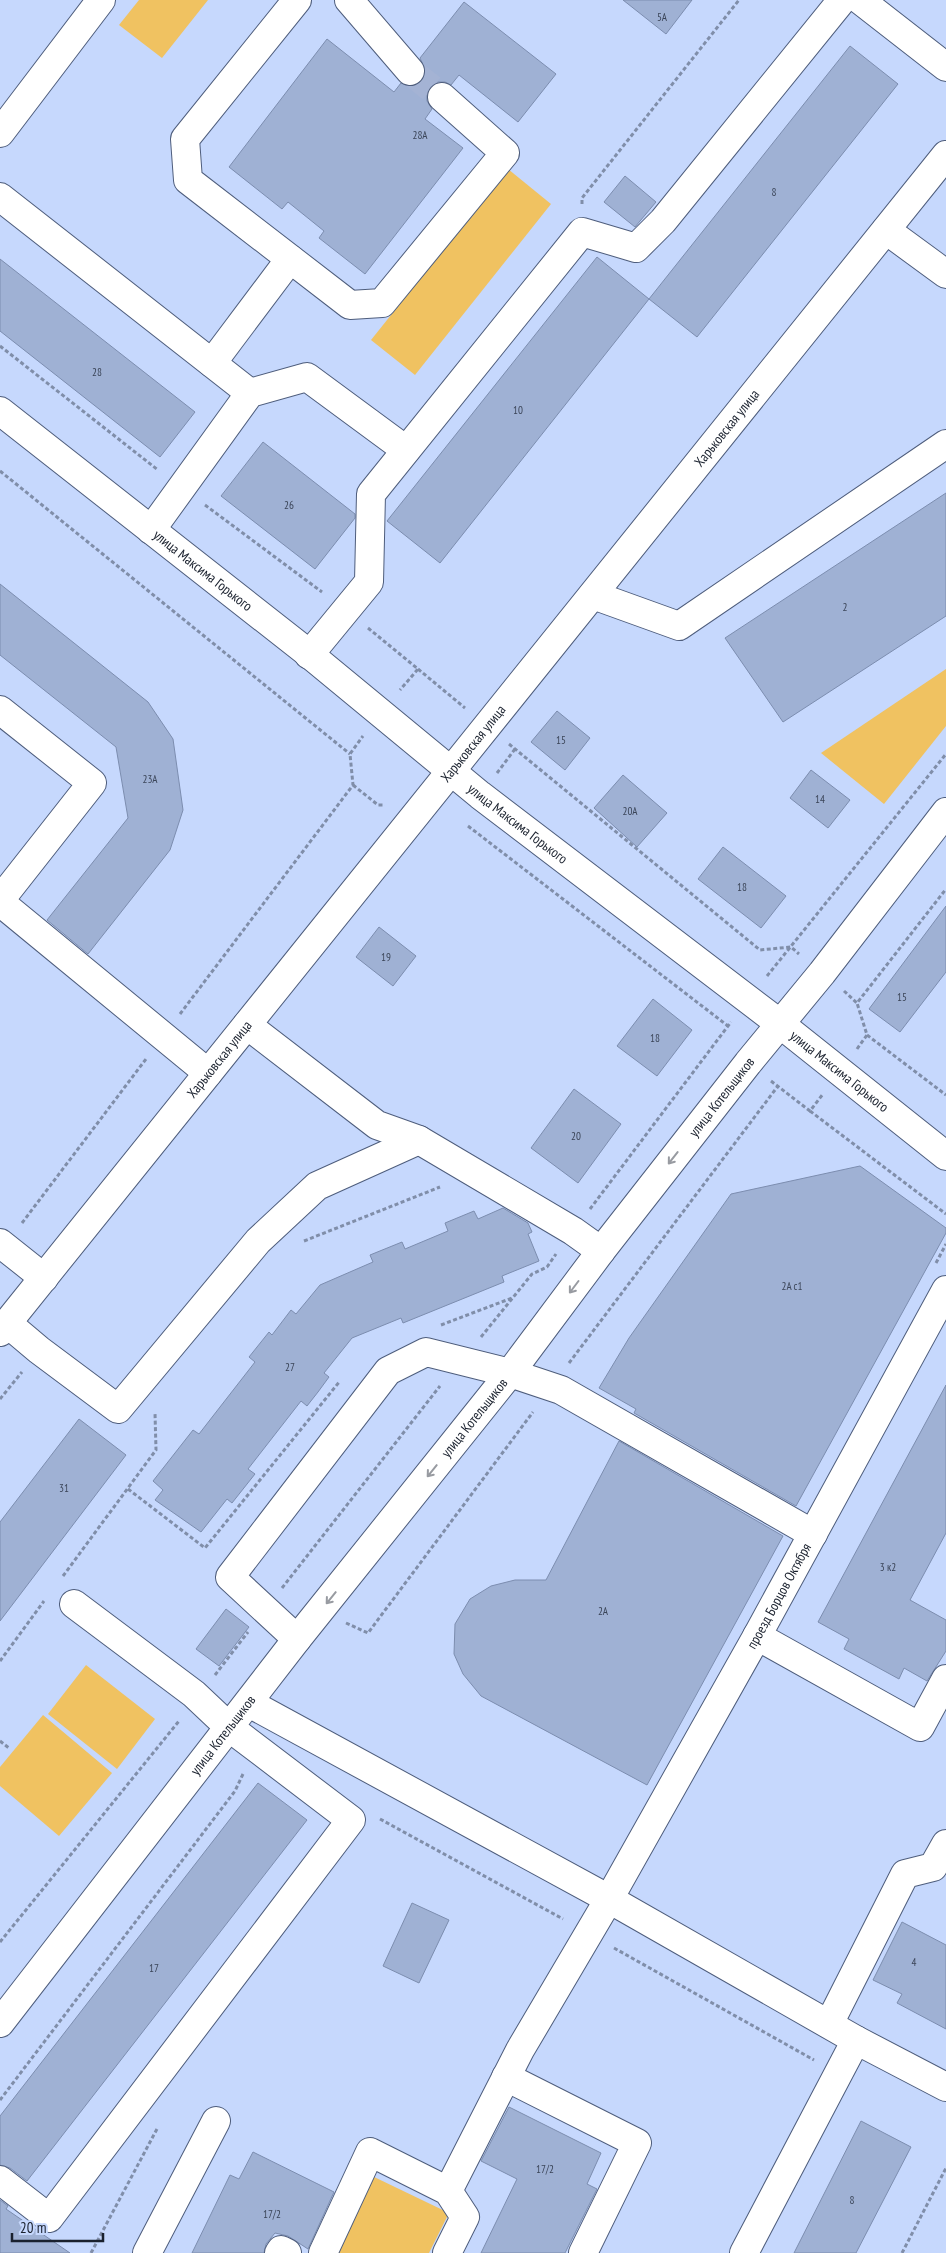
<svg xmlns="http://www.w3.org/2000/svg" width="946" height="2253" font-family="'PT Sans Narrow',sans-serif">
  <style>
    .green { fill: #f0c261 }
    .building { fill: #9fb1d4; stroke: #7c8daf }
    .lines { fill: none; stroke-linecap: round; stroke-linejoin: round }
    .minor-tunnel { stroke: #a4b3d4; stroke-width: 28; stroke-dasharray: 28 14; stroke-linecap: butt }
    .minor-casing { stroke: #4e5d7c; stroke-width: 30 }
    .path { stroke: #808ea9; stroke-width: 3; stroke-dasharray: 4 2.5; stroke-linecap: butt }
    .minor { stroke: #fff; stroke-width: 28 }
    .oneway { stroke: #989ba1 }
    .labels { text-anchor: middle; dominant-baseline: central; stroke-width: 4; stroke-linejoin: round; paint-order: stroke }
    .number-label { font-size: 11px; fill: #3b4558 }
    .street-label { font-size: 14px; fill: #1a212e; stroke: #c6d8fd }
  </style>
  <rect width="100%" height="100%" fill="#c6d8fd"/>
  <g class="green">
    <path d="M 139,0 L 208,0 L 162,58 L 119,25 Z"/>
    <path d="M 508,169 L 551,204 L 415,375 L 371,340 Z"/>
    <path d="M 946,669 L 946,726 L 884,804 L 821,753 Z"/>
    <path d="M 86,1665 L 155,1719 L 117,1769 L 48,1714 Z"/>
    <path d="M 43,1715 L 112,1773 L 59,1836 L 0,1786 L 0,1767 Z"/>
    <path d="M 370,2175 L 449,2213 L 429,2253 L 332,2253 Z"/>
  </g>
  <g class="building">
    <path d="M 623,0 L 692,0 L 666,34 Z"/>
    <path d="M 464,2 L 556,74 L 518,122 L 459,75 L 451,85 L 445,82 L 438,82 L 431,86 L 427,93 L 427,101 L 432,109 L 425,119 L 463,148 L 365,274 L 319,238 L 324,231 L 288,202 L 282,209 L 229,167 L 327,39 L 394,92 L 401,83 L 412,86 L 421,82 L 425,76 L 425,69 L 420,58 Z"/>
    <path d="M 850,46 L 898,84 L 697,337 L 649,299 Z"/>
    <path d="M 625,176 L 656,202 L 635,227 L 604,202 Z"/>
    <path d="M 597,257 L 649,299 L 440,563 L 387,521 Z"/>
    <path d="M 0,259 L 195,412 L 160,457 L 0,331 Z"/>
    <path d="M 263,442 L 355,514 L 355,518 L 315,569 L 221,496 Z"/>
    <path d="M 946,493 L 946,616 L 783,722 L 725,638 Z"/>
    <path d="M 0,584 L 148,702 L 173,739 L 183,810 L 170,850 L 88,954 L 47,920 L 128,818 L 116,747 L 0,655 Z"/>
    <path d="M 557,711 L 590,738 L 565,770 L 531,742 Z"/>
    <path d="M 811,770 L 850,800 L 828,828 L 790,798 Z"/>
    <path d="M 623,775 L 667,813 L 637,847 L 594,808 Z"/>
    <path d="M 723,847 L 786,896 L 761,928 L 698,879 Z"/>
    <path d="M 946,906 L 946,972 L 900,1032 L 869,1009 Z"/>
    <path d="M 379,927 L 416,956 L 393,986 L 356,957 Z"/>
    <path d="M 653,999 L 692,1030 L 657,1076 L 617,1046 Z"/>
    <path d="M 574,1089 L 621,1124 L 578,1183 L 531,1148 Z"/>
    <path d="M 860,1166 L 946,1228 L 946,1233 L 796,1506 L 634,1413 L 636,1409 L 599,1388 L 629,1338 L 731,1194 Z"/>
    <path d="M 503,1208 L 528,1223 L 532,1232 L 528,1234 L 539,1261 L 502,1276 L 504,1282 L 403,1323 L 401,1318 L 352,1338 L 324,1373 L 329,1377 L 318,1392 L 307,1406 L 301,1401 L 248,1469 L 255,1474 L 232,1503 L 227,1499 L 201,1532 L 155,1500 L 163,1490 L 153,1481 L 193,1430 L 199,1434 L 255,1362 L 249,1357 L 269,1332 L 272,1335 L 291,1310 L 296,1314 L 320,1285 L 373,1262 L 370,1255 L 402,1242 L 405,1249 L 448,1231 L 445,1223 L 474,1211 L 478,1219 Z"/>
    <path d="M 946,1385 L 946,1533 L 910,1600 L 946,1620 L 946,1651 L 927,1681 L 904,1668 L 899,1679 L 844,1649 L 849,1639 L 818,1622 Z"/>
    <path d="M 79,1419 L 126,1455 L 0,1621 L 0,1522 Z"/>
    <path d="M 619,1441 L 783,1536 L 647,1785 L 481,1696 L 463,1674 L 454,1654 L 455,1624 L 470,1599 L 491,1586 L 515,1580 L 546,1580 Z"/>
    <path d="M 226,1609 L 249,1627 L 219,1666 L 196,1649 Z"/>
    <path d="M 258,1783 L 307,1820 L 27,2181 L 10,2168 L 0,2165 L 0,2116 Z"/>
    <path d="M 412,1903 L 449,1920 L 419,1983 L 383,1966 Z"/>
    <path d="M 902,1922 L 946,1945 L 946,2029 L 897,2003 L 902,1994 L 873,1980 Z"/>
    <path d="M 509,2107 L 601,2153 L 587,2184 L 597,2189 L 565,2253 L 481,2253 L 517,2179 L 481,2161 Z"/>
    <path d="M 861,2121 L 911,2147 L 856,2253 L 794,2253 Z"/>
    <path d="M 253,2152 L 334,2192 L 308,2249 L 288,2236 L 275,2233 L 266,2244 L 264,2253 L 192,2253 L 230,2175 L 239,2179 Z"/>
    <path d="M 0,2200 L 8,2206 L 6,2209 L 70,2253 L 0,2253 Z"/>
  </g>
  <g class="lines">
    <path class="minor-tunnel" d="M 410,71 L 442,97"/>
    <defs>
      <g id="minor">
        <path d="M 297,0 L 185,139 L 188,180 L 350,305 L 382,303 L 505,153 L 442,97"/>
        <path d="M 349,0 L 410,71"/>
        <path d="M 860,0 L 946,67"/>
        <path d="M 0,133 L 101,0"/>
        <path d="M 0,197 L 250,393"/>
        <path d="M 886,230 L 946,274"/>
        <path d="M 212,363 L 290,259"/>
        <path id="s1" d="M 0,411 L 303,649 L 480,795 L 779,1023 L 946,1156"/>
        <path d="M 151,530 L 250,393 L 307,377 L 406,450"/>
        <path d="M 593,595 L 679,626 L 946,444"/>
        <path d="M 309,655 L 369,582 L 371,494 L 582,232 L 636,248 L 663,221 L 842,0"/>
        <path d="M 0,710 L 92,783 L 0,900"/>
        <path d="M 0,902 L 208,1073"/>
        <path d="M 247,1025 L 377,1125 L 419,1140 L 573,1231 L 601,1251"/>
        <path d="M 0,1243 L 44,1278"/>
        <path d="M 7,1323 L 39,1350 L 118,1409 L 258,1241 L 317,1186 L 419,1140"/>
        <path id="s2" d="M 0,1332 L 946,155"/>
        <path d="M 757,1636 L 920,1727 L 946,1679"/>
        <path d="M 297,1639 L 230,1577 L 388,1371 L 426,1352 L 510,1373 L 561,1390 L 813,1534"/>
        <path d="M 249,1703 L 609,1899 L 856,2040 L 946,2087"/>
        <path id="s3" d="M 0,2023 L 297,1639 L 510,1373 L 601,1251 L 748,1063 L 822,973 L 946,812"/>
        <path d="M 829,2024 L 905,1874 L 933,1867 L 946,1844"/>
        <path d="M 506,2077 L 637,2143 L 583,2253"/>
        <path d="M 0,2180 L 49,2218 L 351,1820 L 230,1728 L 194,1694 L 74,1604"/>
        <path id="s4" d="M 448,2191 L 520,2050 L 609,1899 L 757,1636 L 946,1290"/>
        <path d="M 147,2253 L 216,2121"/>
        <path d="M 279,2253 L 281,2250 L 287,2253"/>
        <path d="M 323,2253 L 370,2152 L 448,2191 L 465,2217 L 447,2253"/>
        <path d="M 744,2253 L 856,2040"/>
      </g>
    </defs>
    <use href="#minor" class="minor-casing"/>
    <g class="path">
      <path d="M 582,204 L 582,198 L 739,0"/>
      <path d="M 0,346 L 158,470"/>
      <path d="M 0,471 L 350,754"/>
      <path d="M 205,505 L 322,592"/>
      <path d="M 368,628 L 418,669 L 400,690"/>
      <path d="M 418,669 L 465,708"/>
      <path d="M 509,744 L 760,950 L 791,947 L 799,954"/>
      <path d="M 497,773 L 515,749"/>
      <path d="M 353,785 L 378,805 L 385,805"/>
      <path d="M 468,826 L 728,1026"/>
      <path d="M 767,976 L 946,754"/>
      <path d="M 844,991 L 857,1003 L 946,889"/>
      <path d="M 180,1014 L 353,785 L 350,754 L 363,736"/>
      <path d="M 867,1035 L 946,1095"/>
      <path d="M 857,1049 L 867,1035 L 857,1003"/>
      <path d="M 771,1081 L 810,1111 L 823,1094"/>
      <path d="M 810,1111 L 946,1214"/>
      <path d="M 590,1209 L 731,1022"/>
      <path d="M 22,1223 L 146,1059"/>
      <path d="M 304,1241 L 440,1187"/>
      <path d="M 936,1263 L 946,1244"/>
      <path d="M 441,1325 L 512,1298"/>
      <path d="M 481,1337 L 532,1274 L 547,1267 L 556,1254"/>
      <path d="M 569,1363 L 778,1086"/>
      <path d="M 0,1399 L 22,1372"/>
      <path d="M 128,1489 L 205,1548 L 340,1381"/>
      <path d="M 63,1576 L 156,1450 L 155,1413"/>
      <path d="M 282,1588 L 440,1386"/>
      <path d="M 346,1623 L 368,1633 L 533,1412"/>
      <path d="M 0,1661 L 44,1601"/>
      <path d="M 215,1675 L 248,1632"/>
      <path d="M 0,1741 L 9,1748"/>
      <path d="M 380,1819 L 563,1919"/>
      <path d="M 0,1942 L 179,1721"/>
      <path d="M 614,1948 L 814,2060"/>
      <path d="M 0,2100 L 235,1791 L 243,1774"/>
      <path d="M 91,2253 L 158,2127"/>
      <path d="M 902,2253 L 946,2168"/>
    </g>
    <use href="#minor" class="minor"/>
  </g>
  <defs><path id="oneway-shaft" d="M-6 0H5M1.5-3L5.5 0L1.5 3" fill="none" stroke-width="1.6" stroke-linecap="round" stroke-linejoin="round" transform="scale(1.25)"/></defs>
  <g class="oneway">
    <use href="#oneway-shaft" transform="translate(673 1158) rotate(128)"/>
    <use href="#oneway-shaft" transform="translate(574 1287) rotate(127)"/>
    <use href="#oneway-shaft" transform="translate(432 1471) rotate(129)"/>
    <use href="#oneway-shaft" transform="translate(331 1598) rotate(129)"/>
  </g>
  <g class="labels">
    <g class="number-label">
      <text x="662" y="17">5А</text>
      <text x="420" y="135">28А</text>
      <text x="774" y="192">8</text>
      <text x="97" y="372">28</text>
      <text x="518" y="410">10</text>
      <text x="289" y="505">26</text>
      <text x="845" y="607">2</text>
      <text x="561" y="740">15</text>
      <text x="150" y="779">23А</text>
      <text x="820" y="799">14</text>
      <text x="630" y="811">20А</text>
      <text x="742" y="887">18</text>
      <text x="386" y="957">19</text>
      <text x="902" y="997">15</text>
      <text x="655" y="1038">18</text>
      <text x="576" y="1136">20</text>
      <text x="792" y="1286">2А с1</text>
      <text x="290" y="1367">27</text>
      <text x="64" y="1488">31</text>
      <text x="888" y="1567">3 к2</text>
      <text x="603" y="1611">2А</text>
      <text x="914" y="1962">4</text>
      <text x="154" y="1968">17</text>
      <text x="545" y="2169">17/2</text>
      <text x="852" y="2200">8</text>
      <text x="272" y="2214">17/2</text>
    </g>
    <g class="street-label">
      <text stroke="none"><textPath href="#s2" startOffset="1160">Харьковская улица</textPath></text>
      <text stroke="none"><textPath href="#s1" startOffset="258">улица Максима Горького</textPath></text>
      <text stroke="none"><textPath href="#s2" startOffset="755">Харьковская улица</textPath></text>
      <text stroke="none"><textPath href="#s1" startOffset="662">улица Максима Горького</textPath></text>
      <text stroke="none"><textPath href="#s2" startOffset="350">Харьковская улица</textPath></text>
      <text stroke="none"><textPath href="#s1" startOffset="1068">улица Максима Горького</textPath></text>
      <text stroke="none"><textPath href="#s3" startOffset="1174">улица Котельщиков</textPath></text>
      <text stroke="none"><textPath href="#s3" startOffset="769">улица Котельщиков</textPath></text>
      <text stroke="none"><textPath href="#s4" startOffset="681">проезд Борцов Октября</textPath></text>
      <text stroke="none"><textPath href="#s3" startOffset="364">улица Котельщиков</textPath></text>
    </g>
  </g>
  <path d="M12 2233v8h91v-8" fill="none" stroke="#1a212e" stroke-width="2.5"/>
  <text x="20" y="2233" font-size="15" fill="#1a212e" stroke="#c6d8fd" stroke-width="4" paint-order="stroke">20 m</text>
</svg>
